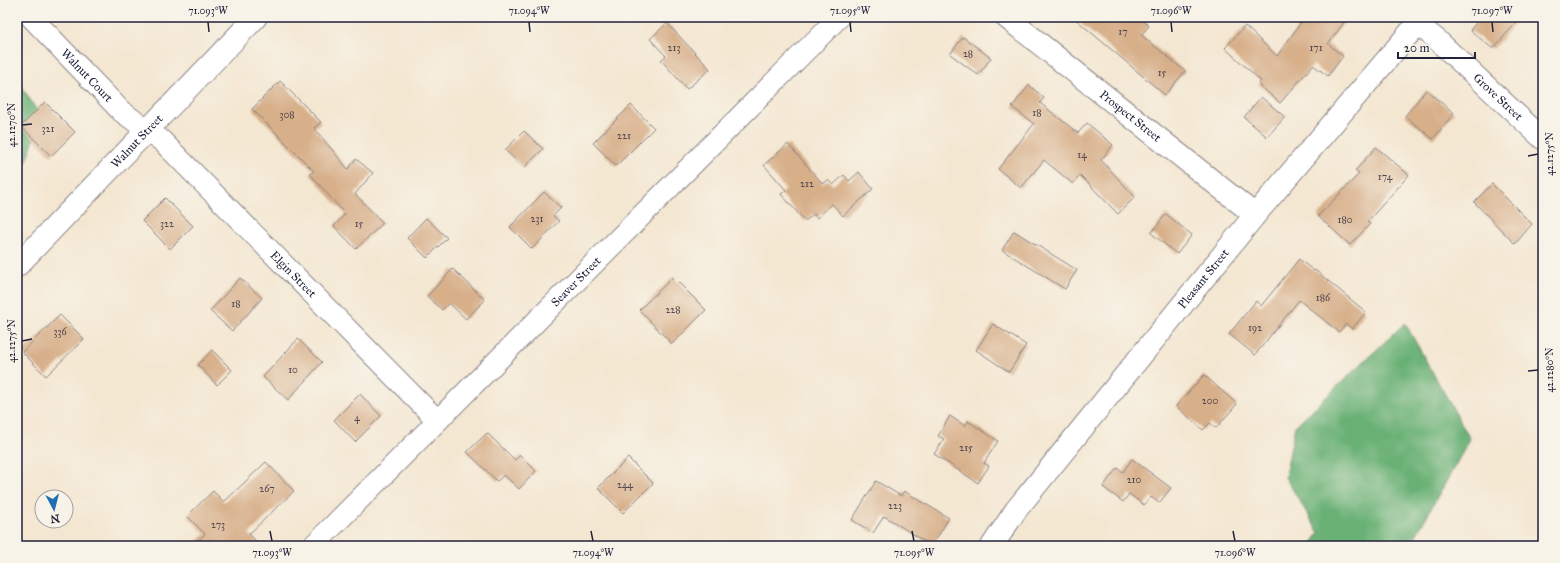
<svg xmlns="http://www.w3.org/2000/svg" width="1560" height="563" font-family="'IM FELL Great Primer',serif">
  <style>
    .forest { fill: #69b075; stroke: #466958 }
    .building { fill: #d7af89 }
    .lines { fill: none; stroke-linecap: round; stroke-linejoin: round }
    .minor-casing { stroke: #8b8486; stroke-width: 23 }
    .tertiary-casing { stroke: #8b8486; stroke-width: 24 }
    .secondary-casing { stroke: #8b8486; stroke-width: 24 }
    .minor { stroke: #fff; stroke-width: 21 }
    .tertiary { stroke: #fff; stroke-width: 22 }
    .secondary { stroke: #fff; stroke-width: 22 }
    .ticks { fill: none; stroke: #22223b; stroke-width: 1.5 }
    .labels { text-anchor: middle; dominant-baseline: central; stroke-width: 3; stroke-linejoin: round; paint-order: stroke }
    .number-label { font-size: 10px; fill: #4f454e }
    .street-label { font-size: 12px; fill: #22223b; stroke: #f7f3e8 }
    .neatline { fill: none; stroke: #22223b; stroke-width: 1.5 }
    .ticks-label { font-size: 10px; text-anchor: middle; fill: #22223b }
  </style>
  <rect width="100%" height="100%" fill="#f7f3e8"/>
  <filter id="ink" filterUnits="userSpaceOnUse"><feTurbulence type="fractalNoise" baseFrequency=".025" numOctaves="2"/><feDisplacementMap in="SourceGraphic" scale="8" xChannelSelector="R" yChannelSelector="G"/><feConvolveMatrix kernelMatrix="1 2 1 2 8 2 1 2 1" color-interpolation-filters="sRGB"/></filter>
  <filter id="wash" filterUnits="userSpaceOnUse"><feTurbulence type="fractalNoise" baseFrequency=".012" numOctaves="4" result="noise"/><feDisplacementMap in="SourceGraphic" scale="16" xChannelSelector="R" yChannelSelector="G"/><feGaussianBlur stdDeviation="0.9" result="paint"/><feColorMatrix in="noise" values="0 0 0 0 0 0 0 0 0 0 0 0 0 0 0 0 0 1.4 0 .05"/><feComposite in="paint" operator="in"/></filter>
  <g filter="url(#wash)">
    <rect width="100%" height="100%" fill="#f4e7d2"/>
    <g class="forest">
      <path d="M 17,79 L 41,117 L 26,163 L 17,167 Z"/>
      <path d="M 1405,323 L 1470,439 L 1410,546 L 1310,546 L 1319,533 L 1285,477 L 1295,426 Z"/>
    </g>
    <g id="blocks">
      <g class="building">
        <path d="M 1073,17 L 1139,17 L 1149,26 L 1141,35 L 1185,71 L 1165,95 Z"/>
        <path d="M 1305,17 L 1348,17 L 1328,44 L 1343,56 L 1328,76 L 1313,65 L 1280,103 L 1258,84 L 1261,81 L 1225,48 L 1245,26 L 1277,56 Z"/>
        <path d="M 1481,17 L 1521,17 L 1493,49 L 1470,30 Z"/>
        <path d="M 667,23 L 710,69 L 687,89 L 661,60 L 666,56 L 650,39 Z"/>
        <path d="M 963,37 L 991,58 L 978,75 L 950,54 Z"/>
        <path d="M 280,81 L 321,122 L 314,128 L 348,169 L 356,159 L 373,173 L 355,194 L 383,223 L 356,249 L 334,226 L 345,214 L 310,174 L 314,171 L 252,109 Z"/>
        <path d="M 1029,85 L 1044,98 L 1040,103 L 1078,133 L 1087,123 L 1113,145 L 1101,160 L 1135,197 L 1118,214 L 1080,175 L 1073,184 L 1044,160 L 1021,188 L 998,169 L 1034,124 L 1012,107 Z"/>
        <path d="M 1426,90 L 1454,113 L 1433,139 L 1405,116 Z"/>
        <path d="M 1261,97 L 1285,117 L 1267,137 L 1244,117 Z"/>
        <path d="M 45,102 L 75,132 L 51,156 L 21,126 Z"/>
        <path d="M 631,105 L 654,128 L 616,166 L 593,143 Z"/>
        <path d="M 524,131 L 543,149 L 524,168 L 505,150 Z"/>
        <path d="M 788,144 L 823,184 L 828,180 L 833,185 L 844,175 L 849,181 L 859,172 L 873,189 L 843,216 L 832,204 L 817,218 L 814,214 L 805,221 L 781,194 L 786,190 L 764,165 Z"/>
        <path d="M 1376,147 L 1409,175 L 1367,222 L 1370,224 L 1350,245 L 1318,216 L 1359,174 L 1355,171 Z"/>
        <path d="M 1492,184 L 1532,224 L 1515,244 L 1474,202 Z"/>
        <path d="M 544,192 L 561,208 L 553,216 L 559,221 L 532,249 L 510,227 Z"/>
        <path d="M 165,198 L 193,226 L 170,249 L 142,221 Z"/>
        <path d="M 1166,214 L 1192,235 L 1177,254 L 1151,233 Z"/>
        <path d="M 426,218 L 447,238 L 427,258 L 407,238 Z"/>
        <path d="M 1014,231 L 1077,270 L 1065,289 L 1002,250 Z"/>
        <path d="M 1299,259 L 1314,271 L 1315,270 L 1366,312 L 1352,329 L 1346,324 L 1339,332 L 1299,300 L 1255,355 L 1229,334 L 1256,301 L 1261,306 Z"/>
        <path d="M 453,269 L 485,300 L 466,319 L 449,303 L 442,310 L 427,296 Z"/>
        <path d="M 673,277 L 706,310 L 672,344 L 639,310 Z"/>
        <path d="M 240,278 L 262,298 L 232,331 L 210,311 Z"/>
        <path d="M 60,315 L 84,339 L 46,376 L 22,352 Z"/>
        <path d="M 993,324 L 1026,345 L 1009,372 L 976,350 Z"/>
        <path d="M 298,339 L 322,362 L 288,400 L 263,377 Z"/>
        <path d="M 212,350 L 232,370 L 217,385 L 198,365 Z"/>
        <path d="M 1204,375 L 1237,404 L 1216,428 L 1210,423 L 1203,430 L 1176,406 Z"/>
        <path d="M 360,394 L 381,416 L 355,442 L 334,420 Z"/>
        <path d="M 950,416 L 965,426 L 968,421 L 998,441 L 984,463 L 989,466 L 978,483 L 934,454 L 944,439 L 938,436 Z"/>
        <path d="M 487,433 L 515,460 L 520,455 L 536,471 L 519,489 L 504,475 L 497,481 L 467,452 Z"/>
        <path d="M 628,458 L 653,483 L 623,513 L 598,488 Z"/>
        <path d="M 1132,459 L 1171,488 L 1159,503 L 1151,497 L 1144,505 L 1129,494 L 1123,502 L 1103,487 L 1117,468 L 1123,472 Z"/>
        <path d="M 266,462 L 294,491 L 249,534 L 261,546 L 192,546 L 205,534 L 187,516 L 213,491 L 224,502 Z"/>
        <path d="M 876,481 L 901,496 L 904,491 L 949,518 L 932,546 L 884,516 L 873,533 L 852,520 Z"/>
      </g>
    </g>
  </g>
  <g filter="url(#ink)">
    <use href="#blocks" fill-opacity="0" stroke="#8b8486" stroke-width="1"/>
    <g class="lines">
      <defs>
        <g id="minor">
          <path id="s1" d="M 31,17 L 121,111 L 162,141 L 428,411 L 438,420"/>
          <path id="s2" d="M 1417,24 L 1435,38 L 1543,139"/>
          <path id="s3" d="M 313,546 L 839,17"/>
        </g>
        <g id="tertiary">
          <path id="s4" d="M 1006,17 L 1255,215"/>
          <path id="s5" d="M 17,266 L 256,17"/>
        </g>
        <g id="secondary">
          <path id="s6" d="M 992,546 L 1016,510 L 1255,215 L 1423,17"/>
        </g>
      </defs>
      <use href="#minor" class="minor-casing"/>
      <use href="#tertiary" class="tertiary-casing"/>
      <use href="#secondary" class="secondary-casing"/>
      <use href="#minor" class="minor"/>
      <use href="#tertiary" class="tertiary"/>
      <use href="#secondary" class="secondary"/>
    </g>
  </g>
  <path class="ticks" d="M 208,22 L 209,32M 529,22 L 530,32M 850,22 L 851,32M 1171,22 L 1172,32M 1492,22 L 1493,32M 22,125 L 32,124M 1528,156 L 1538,154M 22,341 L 32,339M 1528,371 L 1538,370M 270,531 L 272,541M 591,531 L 593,541M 912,531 L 914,541M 1233,531 L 1235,541"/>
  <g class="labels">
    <g class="number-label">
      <text x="1123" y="32">17</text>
      <text x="674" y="48">213</text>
      <text x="1316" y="48">171</text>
      <text x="968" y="54">28</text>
      <text x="1162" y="73">15</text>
      <text x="1037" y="113">18</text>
      <text x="287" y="115">308</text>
      <text x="48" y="129">321</text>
      <text x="624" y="136">221</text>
      <text x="1082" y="155">14</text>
      <text x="1385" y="177">174</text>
      <text x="807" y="184">212</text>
      <text x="537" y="219">231</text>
      <text x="1345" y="220">180</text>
      <text x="167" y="224">322</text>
      <text x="359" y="224">15</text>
      <text x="1323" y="298">186</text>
      <text x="236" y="304">18</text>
      <text x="673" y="310">228</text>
      <text x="1255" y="328">192</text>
      <text x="60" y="332">336</text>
      <text x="293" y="370">10</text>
      <text x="1210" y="401">200</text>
      <text x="357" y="418">4</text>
      <text x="966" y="448">215</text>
      <text x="1134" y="480">210</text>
      <text x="625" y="485">244</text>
      <text x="267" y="489">267</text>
      <text x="895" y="506">223</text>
      <text x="218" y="525">273</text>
    </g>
    <g class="street-label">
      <text stroke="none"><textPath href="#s1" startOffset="81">Walnut Court</textPath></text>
      <text stroke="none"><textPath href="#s2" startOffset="109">Grove Street</textPath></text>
      <text stroke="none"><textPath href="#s4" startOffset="159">Prospect Street</textPath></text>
      <text stroke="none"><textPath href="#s5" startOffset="173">Walnut Street</textPath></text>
      <text stroke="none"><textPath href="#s1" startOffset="368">Elgin Street</textPath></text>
      <text stroke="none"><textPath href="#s6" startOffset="341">Pleasant Street</textPath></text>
      <text stroke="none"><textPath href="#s3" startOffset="373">Seaver Street</textPath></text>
    </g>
  </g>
  <rect width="1560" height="563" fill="none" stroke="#f7f3e8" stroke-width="44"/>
  <g transform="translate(54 509) rotate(173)"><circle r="19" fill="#f7f3e8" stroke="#a29fa3"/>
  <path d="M0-3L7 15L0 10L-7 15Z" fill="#1f6fb2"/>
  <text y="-6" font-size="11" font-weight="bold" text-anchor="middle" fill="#22223b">N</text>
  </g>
  <path d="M1398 52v6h77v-6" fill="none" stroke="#22223b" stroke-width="2"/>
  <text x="1404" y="52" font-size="12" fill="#22223b" stroke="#f7f3e8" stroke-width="3" paint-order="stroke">20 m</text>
  <rect x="22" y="22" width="1516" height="519" class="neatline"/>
  <g class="ticks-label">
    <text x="208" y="14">71.093°W</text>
    <text x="529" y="14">71.094°W</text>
    <text x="850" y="14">71.095°W</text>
    <text x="1171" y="14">71.096°W</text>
    <text x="1492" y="14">71.097°W</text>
    <text transform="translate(11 125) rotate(-90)" y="4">42.1270°N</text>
    <text transform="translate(1549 154) rotate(-90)" y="4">42.1275°N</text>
    <text transform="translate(11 341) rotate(-90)" y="4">42.1275°N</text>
    <text transform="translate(1549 370) rotate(-90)" y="4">42.1280°N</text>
    <text x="272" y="556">71.093°W</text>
    <text x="593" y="556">71.094°W</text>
    <text x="914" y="556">71.095°W</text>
    <text x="1235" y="556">71.096°W</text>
  </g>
</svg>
